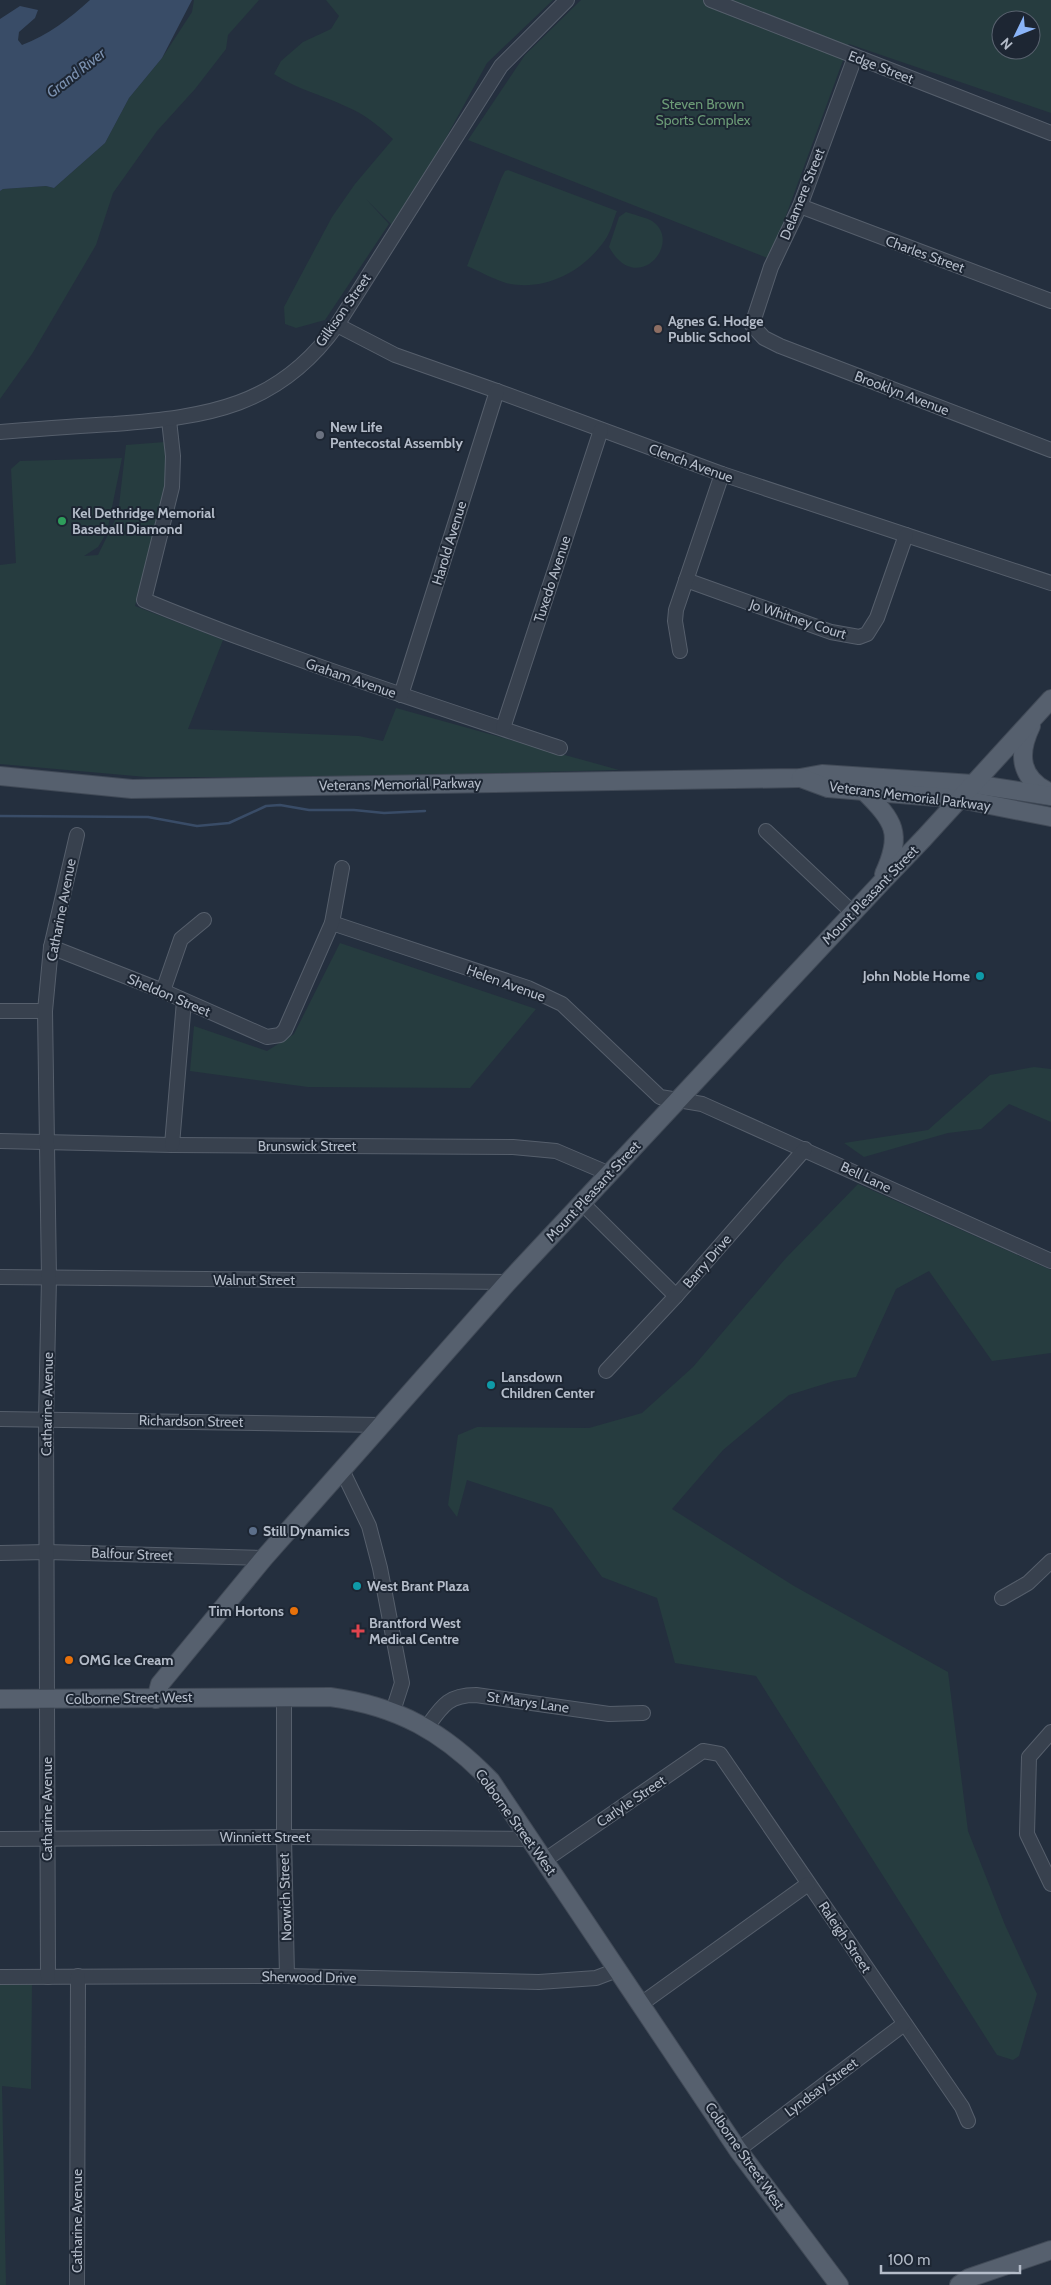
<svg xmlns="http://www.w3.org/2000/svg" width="1051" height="2285" font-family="Cabin,sans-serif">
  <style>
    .green { fill: #263c3f; fill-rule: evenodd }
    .water { fill: #394c67 }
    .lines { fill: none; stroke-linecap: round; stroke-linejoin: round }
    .stream { stroke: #394c67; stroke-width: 2.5 }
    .minor-casing { stroke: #565f6c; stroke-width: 16 }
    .major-casing { stroke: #414a57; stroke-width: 20 }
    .minor { stroke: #38414e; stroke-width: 14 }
    .major { stroke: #56606e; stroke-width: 18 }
    .education-dot { fill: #8d6e63; stroke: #1d2633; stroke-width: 2 }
    .worship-dot { fill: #6b7280; stroke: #1d2633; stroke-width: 2 }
    .leisure-dot { fill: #2e9e5b; stroke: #1d2633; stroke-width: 2 }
    .culture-dot { fill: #0f9aa8; stroke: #1d2633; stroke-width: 2 }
    .service-dot { fill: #5c6f8a; stroke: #1d2633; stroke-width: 2 }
    .food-dot { fill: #e8710a; stroke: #1d2633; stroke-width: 2 }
    .health-dot { fill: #e0444e; stroke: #1d2633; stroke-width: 2 }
    .labels { text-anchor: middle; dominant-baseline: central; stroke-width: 4; stroke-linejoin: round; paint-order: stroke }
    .street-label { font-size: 14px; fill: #b4bcc9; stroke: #1d2633 }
    .park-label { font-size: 14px; fill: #6b9a76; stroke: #1d2633 }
    .poi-label { font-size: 14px; font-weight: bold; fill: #b4bcc9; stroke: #1d2633; text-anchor: start }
    .water-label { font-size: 15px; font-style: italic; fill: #7c92b1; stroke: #1d2633 }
  </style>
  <rect width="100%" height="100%" fill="#242f3e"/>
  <g class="green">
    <path d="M 194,0 L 259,0 L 228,35 L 226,49 L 195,89 L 157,131 L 113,193 L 96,245 L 32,354 L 0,399 L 0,191 L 3,189 L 46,186 L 54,188 L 105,143 L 129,98 L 162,58 L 192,12 Z"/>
    <path d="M 326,0 L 553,0 L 487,63 L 396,229 L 366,199 L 389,224 L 325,320 L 296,328 L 285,324 L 284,307 L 332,217 L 355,184 L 393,139 C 379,126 363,113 345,106 C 320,94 298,90 274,74 L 281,61 L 303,42 L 331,29 L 339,16 Z"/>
    <path d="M 581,0 L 1051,0 L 1051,113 L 849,44 L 770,259 L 468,140 L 525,55 ZM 1001,20 L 1031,20 L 1031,50 L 1001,50 Z"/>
    <path d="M 508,170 L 617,211 C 613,220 611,232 605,240 C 583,272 544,292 506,283 C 493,279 479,271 467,266 L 501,179 L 505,171 Z"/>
    <path d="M 626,212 C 634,215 645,217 652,221 C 684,242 637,298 609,247 L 619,217 Z"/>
    <path d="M 165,442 L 165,498 L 135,606 L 223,640 L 188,729 L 359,736 L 383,741 L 396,708 L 619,770 L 337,777 L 146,777 L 0,764 L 0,565 L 16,563 L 11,469 L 20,461 L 122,458 L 107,532 L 98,547 L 84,556 L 98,555 L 118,514 L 126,445 Z"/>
    <path d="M 340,943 L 536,1009 L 470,1088 L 308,1087 L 190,1071 L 194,1026 L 267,1051 L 294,1034 Z"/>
    <path d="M 1034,1067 L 1051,1069 L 1051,1122 L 1009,1104 L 981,1129 L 948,1133 L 864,1157 L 844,1143 L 928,1130 L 990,1075 Z"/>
    <path d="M 858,1184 L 1051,1270 L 1051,1353 L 992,1361 L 929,1271 L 896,1289 L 856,1377 L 834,1381 L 789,1395 L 723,1450 L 672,1509 L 794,1586 L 948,1672 L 968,1831 L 1005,1925 L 1037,1994 L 1019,2056 L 1013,2060 L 997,2055 L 756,1676 L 675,1663 L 657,1598 L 602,1577 L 552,1508 L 467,1480 L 457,1517 L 448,1505 L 458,1435 L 477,1427 L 589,1428 L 642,1413 L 693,1367 L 786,1258 Z"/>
    <path d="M 0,1983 L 32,1983 L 31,2089 L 2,2086 L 6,2285 L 0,2285 Z"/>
  </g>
  <path class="water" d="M 90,0 L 192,0 L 162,58 L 129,98 L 105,143 L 54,188 L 46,186 L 3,189 L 0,191 L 0,19 L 20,6 L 38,10 L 35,18 L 19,32 L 18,40 L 22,45 C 48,35 69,19 90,0 Z"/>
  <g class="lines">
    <path class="stream" d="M 0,816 L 148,817 L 197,826 L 229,823 L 266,806 L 280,805 L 309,810 L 354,810 L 384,813 L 425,811"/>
    <defs>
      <g id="minor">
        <path d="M 711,0 L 1051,133"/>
        <path d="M 855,57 L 800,206 L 771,267 L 752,325 L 764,338 L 780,346 L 1051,450"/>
        <path d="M 800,206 L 1051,301"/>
        <path d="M 337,325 L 395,355 L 497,391 L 722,474 L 1051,583"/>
        <path d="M 169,420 L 173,456 L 172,487 L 144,600 C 280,656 420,701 560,748"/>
        <path d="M 0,432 C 38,429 76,426 114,424 C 207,417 279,407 337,325 L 501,66 L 567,0"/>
        <path d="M 686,580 L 831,632 L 859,637 L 867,634 L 877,618 L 906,535"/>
        <path d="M 680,651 L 675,621 L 676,610 L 722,474"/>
        <path d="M 401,695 L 497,391"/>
        <path d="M 503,728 L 601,430"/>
        <path d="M 766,831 L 853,913"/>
        <path d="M 332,923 L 528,988 L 562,1004 L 660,1097 L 702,1104 L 1051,1261"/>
        <path d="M 51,947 L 163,991 L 267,1037 L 280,1035 L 285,1030 L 332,923 L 342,868"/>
        <path d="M 163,991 L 181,939 L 204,920"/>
        <path d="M 0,1011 L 45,1011"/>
        <path d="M 0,1141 L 172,1145 L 513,1147 L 556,1151 L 610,1174"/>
        <path d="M 172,1145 L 184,1001"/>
        <path d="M 582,1203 L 676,1296"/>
        <path d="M 0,1277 L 508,1282"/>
        <path d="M 606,1371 L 676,1296 L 805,1149"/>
        <path d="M 0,1419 L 381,1425"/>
        <path d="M 342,1470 L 369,1526 L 380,1568 L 402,1683 L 393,1711"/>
        <path d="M 0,1553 L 47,1552 L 264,1558"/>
        <path d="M 1002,1598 L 1028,1583 L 1051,1561"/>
        <path d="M 284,1698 L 284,1837 L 287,1976"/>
        <path d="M 427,1727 C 442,1706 448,1695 476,1695 L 609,1714 L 643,1713"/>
        <path d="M 1051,1732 L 1029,1757 L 1027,1834 L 1051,1884"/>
        <path d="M 0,1839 L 284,1837 L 530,1839"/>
        <path d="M 545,1860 L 703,1751 L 720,1754 L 962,2107 L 968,2121"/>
        <path d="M 0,1977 L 287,1976 L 539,1982 L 596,1978 L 617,1970"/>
        <path d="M 48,1977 L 46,1419 L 49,1278 L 45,1011 L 51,947 L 77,835"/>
        <path d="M 641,2004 L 808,1884"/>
        <path d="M 738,2150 L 904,2024"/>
        <path d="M 77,2285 L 78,1976"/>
      </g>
      <g id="major">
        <path d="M 1031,726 C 1017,755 1020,779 1051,793"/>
        <path d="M 0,776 L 132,789 L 800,778 L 822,774 L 973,784 L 1051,796"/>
        <path d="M 801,778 L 828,788 L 960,799 L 1051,817"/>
        <path d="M 864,791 C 894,821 903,833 884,874"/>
        <path d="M 0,1699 L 330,1697 C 398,1706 444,1732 491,1781 L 738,2150 L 839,2285"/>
        <path d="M 156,1699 L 160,1684 L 264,1558 L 508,1282 L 880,884 L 924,838 L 1051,699"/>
        <path d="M 959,2285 L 969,2278 L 1051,2250"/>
      </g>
    </defs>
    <use href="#minor" class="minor-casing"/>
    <use href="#major" class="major-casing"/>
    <use href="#minor" class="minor"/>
    <use href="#major" class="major"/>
  </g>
  <circle class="education-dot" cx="658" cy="329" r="5"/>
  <circle class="worship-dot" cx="320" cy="435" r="5"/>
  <circle class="leisure-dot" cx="62" cy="521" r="5"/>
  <g class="culture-dot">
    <circle cx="980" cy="976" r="5"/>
    <circle cx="491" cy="1385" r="5"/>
    <circle cx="357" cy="1586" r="5"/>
  </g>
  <circle class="service-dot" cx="253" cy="1531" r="5"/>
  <g class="food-dot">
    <circle cx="294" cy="1611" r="5"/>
    <circle cx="69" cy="1660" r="5"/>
  </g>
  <path class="health-dot" d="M355.5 1623.5h5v5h5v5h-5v5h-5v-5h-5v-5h5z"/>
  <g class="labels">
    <g class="street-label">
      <text transform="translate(881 67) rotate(21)">Edge Street</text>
      <text transform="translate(802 194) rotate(-68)">Delamere Street</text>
      <text transform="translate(925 254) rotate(20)">Charles Street</text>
      <text transform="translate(343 310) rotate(-55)">Gilkison Street</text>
      <text transform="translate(902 393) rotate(21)">Brooklyn Avenue</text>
      <text transform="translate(691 463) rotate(20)">Clench Avenue</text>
      <text transform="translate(449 543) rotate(-73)">Harold Avenue</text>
      <text transform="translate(552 579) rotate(-72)">Tuxedo Avenue</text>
      <text transform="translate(798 619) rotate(18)">Jo Whitney Court</text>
      <text transform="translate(351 678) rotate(19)">Graham Avenue</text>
      <text transform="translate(400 784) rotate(-1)">Veterans Memorial Parkway</text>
      <text transform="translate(910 796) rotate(7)">Veterans Memorial Parkway</text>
      <text transform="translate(870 895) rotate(-46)">Mount Pleasant Street</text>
      <text transform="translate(61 910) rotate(-79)">Catharine Avenue</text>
      <text transform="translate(506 983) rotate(20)">Helen Avenue</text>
      <text transform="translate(169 995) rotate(23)">Sheldon Street</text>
      <text x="307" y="1146">Brunswick Street</text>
      <text transform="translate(866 1177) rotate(25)">Bell Lane</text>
      <text transform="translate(593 1191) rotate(-47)">Mount Pleasant Street</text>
      <text transform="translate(707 1261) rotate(-49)">Barry Drive</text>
      <text x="254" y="1280">Walnut Street</text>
      <text transform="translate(47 1404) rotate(-89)">Catharine Avenue</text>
      <text transform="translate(191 1421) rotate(1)">Richardson Street</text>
      <text transform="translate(132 1554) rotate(2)">Balfour Street</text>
      <text transform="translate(129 1698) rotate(-1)">Colborne Street West</text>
      <text transform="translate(528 1702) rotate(8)">St Marys Lane</text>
      <text transform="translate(631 1801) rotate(-34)">Carlyle Street</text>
      <text transform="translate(47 1809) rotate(-90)">Catharine Avenue</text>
      <text transform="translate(516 1822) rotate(54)">Colborne Street West</text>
      <text x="265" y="1837">Winniett Street</text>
      <text transform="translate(285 1897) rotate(-92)">Norwich Street</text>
      <text transform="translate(845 1937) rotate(56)">Raleigh Street</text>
      <text transform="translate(309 1977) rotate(1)">Sherwood Drive</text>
      <text transform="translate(821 2087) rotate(-37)">Lyndsay Street</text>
      <text transform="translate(745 2156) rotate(55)">Colborne Street West</text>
      <text transform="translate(77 2221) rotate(-90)">Catharine Avenue</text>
    </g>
    <g class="park-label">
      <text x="703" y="104">Steven Brown<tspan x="703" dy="16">Sports Complex</tspan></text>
    </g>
    <g class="poi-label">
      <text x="668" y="321">Agnes G. Hodge<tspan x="668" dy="16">Public School</tspan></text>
      <text x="330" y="427">New Life<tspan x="330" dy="16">Pentecostal Assembly</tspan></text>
      <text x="72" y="513">Kel Dethridge Memorial<tspan x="72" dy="16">Baseball Diamond</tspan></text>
      <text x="970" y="976" text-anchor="end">John Noble Home</text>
      <text x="501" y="1377">Lansdown<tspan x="501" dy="16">Children Center</tspan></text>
      <text x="263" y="1531">Still Dynamics</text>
      <text x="367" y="1586">West Brant Plaza</text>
      <text x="284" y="1611" text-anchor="end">Tim Hortons</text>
      <text x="369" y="1623">Brantford West<tspan x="369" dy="16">Medical Centre</tspan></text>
      <text x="79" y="1660">OMG Ice Cream</text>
    </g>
    <g class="water-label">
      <text transform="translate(76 73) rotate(-38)">Grand River</text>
    </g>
  </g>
  <g transform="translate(1016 35) rotate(227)"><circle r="24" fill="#1d2633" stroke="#59626f"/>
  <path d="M0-4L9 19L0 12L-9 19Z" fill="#8ab4f8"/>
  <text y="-8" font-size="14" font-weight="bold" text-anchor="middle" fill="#b4bcc9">N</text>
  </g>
  <path d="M881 2265v8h139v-8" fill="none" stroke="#b4bcc9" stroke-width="2.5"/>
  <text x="888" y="2265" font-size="15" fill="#b4bcc9" stroke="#1d2633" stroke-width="4" paint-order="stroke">100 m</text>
</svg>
